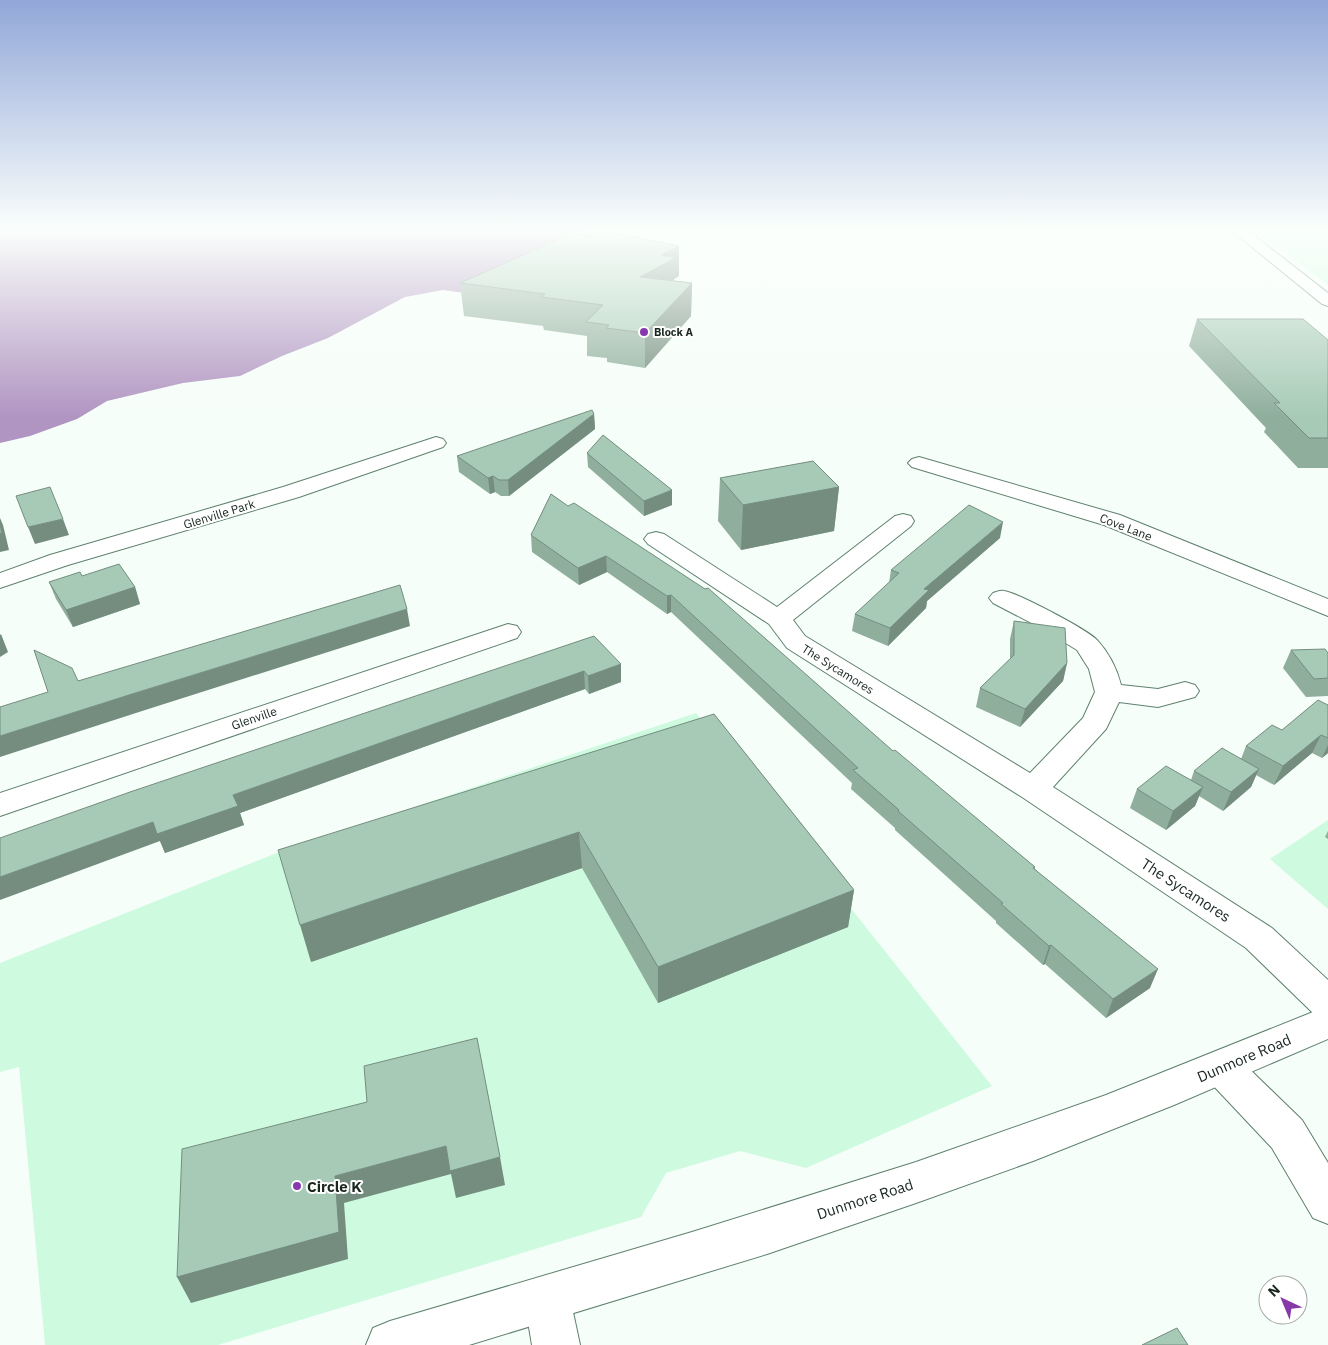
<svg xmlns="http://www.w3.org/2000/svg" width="1328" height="1345" font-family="'IBM Plex Sans',sans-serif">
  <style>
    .built { fill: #cefbe0 }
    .water { fill: #b094c1 }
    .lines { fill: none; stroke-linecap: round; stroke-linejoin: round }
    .street-casing { stroke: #5e816d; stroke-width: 2 }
    .secondary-casing { stroke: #5e816d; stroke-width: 2 }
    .street { fill: #fff; fill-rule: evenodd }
    .secondary { fill: #fff; fill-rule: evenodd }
    .wall { fill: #8fae9c }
    .shaded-wall { fill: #748d7f }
    .building { fill: #a6cab5; stroke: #748d7f }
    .poi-dot { fill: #8539aa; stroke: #fff; stroke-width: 2 }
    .labels { text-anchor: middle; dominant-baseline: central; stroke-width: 4; stroke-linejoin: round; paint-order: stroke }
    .far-poi-label { font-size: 11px; font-weight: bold; fill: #18261e; stroke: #fff; text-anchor: start }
    .street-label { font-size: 12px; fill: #18261e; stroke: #fff }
    .near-street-label { font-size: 15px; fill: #18261e; stroke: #fff }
    .near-poi-label { font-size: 15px; font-weight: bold; fill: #18261e; stroke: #fff; text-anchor: start }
  </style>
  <rect width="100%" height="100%" fill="#f6fef9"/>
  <g class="built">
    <path d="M 1256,230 L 1328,230 L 1328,285 Z"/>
    <path d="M 696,713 L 992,1086 L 806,1168 L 740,1151 L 666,1173 L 641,1217 L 218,1345 L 45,1345 L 19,1067 L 0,1072 L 0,963 L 282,851 Z"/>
    <path d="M 1328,820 L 1328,909 L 1270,859 Z"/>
  </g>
  <path class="water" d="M 0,230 L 583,230 L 605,240 L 472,294 L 443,290 L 405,297 L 328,338 L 282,356 L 240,376 L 183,383 L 107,401 L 77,419 L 30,436 L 0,443 Z"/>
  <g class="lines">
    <defs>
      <g id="street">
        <path d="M 436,437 L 443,439 L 446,443 L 443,447 L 299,497 L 68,565 L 0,588 L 0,573 L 50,555 L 283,487 Z"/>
        <path d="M 919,457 L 1120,515 L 1328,599 L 1328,616 L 1104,525 L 912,467 L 908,463 L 912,459 Z"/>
        <path d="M 903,514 L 911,516 L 914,521 L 911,526 L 793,620 L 805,636 L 1030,773 L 1083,718 L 1095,692 L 1089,669 L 1077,650 L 1041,628 L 993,603 L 989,598 L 993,593 C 997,592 1000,590 1004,591 C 1018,593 1088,630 1097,640 C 1109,653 1117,669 1121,685 L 1158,689 L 1185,682 L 1195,685 L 1199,691 L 1195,697 L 1158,707 L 1119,702 L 1106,729 L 1053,787 L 1272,928 L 1328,980 L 1328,1020 L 1315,1015 L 1246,948 L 1022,797 L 787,648 L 769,624 L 648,544 L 644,539 L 648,534 L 656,532 L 664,534 L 777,607 L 895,516 Z"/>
        <path d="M 508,624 L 517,626 L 521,632 L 517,638 L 0,816 L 0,793 Z"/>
        <path d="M 1222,1050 L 1236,1056 L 1302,1120 L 1328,1163 L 1328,1224 L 1313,1218 L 1272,1148 L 1208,1080 L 1202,1068 L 1208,1056 Z"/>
        <path d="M 547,1275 L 563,1282 L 570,1298 L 580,1345 L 532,1345 L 524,1298 L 531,1282 Z"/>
      </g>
      <g id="secondary">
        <path d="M 1231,230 L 1247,230 L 1328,293 L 1328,306 L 1322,304 Z"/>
        <path d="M 1328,1006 L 1328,1039 L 1174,1105 L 1033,1161 L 916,1203 L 767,1254 L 469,1345 L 366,1345 L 373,1328 L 390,1321 L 692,1232 L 916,1162 L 1106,1095 Z"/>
      </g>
    </defs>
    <use href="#street" class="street-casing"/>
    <use href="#secondary" class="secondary-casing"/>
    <use href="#street" class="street"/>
    <use href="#secondary" class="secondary"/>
  </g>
  <g class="wall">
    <path d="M 592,237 L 679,276 L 674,279 L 674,281 L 692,283 L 691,316 L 645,368 L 607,362 L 607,358 L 587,356 L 587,336 L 544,330 L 543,326 L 464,316 L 460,283 Z"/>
    <path d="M 1197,319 L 1328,340 L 1328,468 L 1298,468 L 1264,432 L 1266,428 L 1189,346 Z"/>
    <path d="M 594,414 L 595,429 L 509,496 L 501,496 L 495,492 L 490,494 L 459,472 L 457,456 Z"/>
    <path d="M 587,453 L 672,505 L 644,516 L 588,467 Z"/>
    <path d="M 720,478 L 839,487 L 834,531 L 741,550 L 718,521 Z"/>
    <path d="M 551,494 L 893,751 L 1035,867 L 1035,869 L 1150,988 L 1106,1018 L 1045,964 L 1043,965 L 996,923 L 996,921 L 895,830 L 895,828 L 851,789 L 852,783 L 671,612 L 667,614 L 607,572 L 579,585 L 532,552 L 531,535 Z"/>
    <path d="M 1000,538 L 927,601 L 926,608 L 888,646 L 852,631 L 855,614 L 889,583 L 891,570 Z"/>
    <path d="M 82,576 L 135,587 L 140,604 L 73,627 L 56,599 L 49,582 Z"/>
    <path d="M 1014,621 L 1067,663 L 1063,681 L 1020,727 L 976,707 L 980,688 L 1010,659 L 1010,639 Z"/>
    <path d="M 594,636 L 621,682 L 589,694 L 585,689 L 240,813 L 244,825 L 165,853 L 160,841 Z"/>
    <path d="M 1291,650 L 1328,653 L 1328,696 L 1306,697 L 1283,668 Z"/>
    <path d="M 1328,705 L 1328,753 L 1322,758 L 1312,753 L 1274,785 L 1256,775 L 1251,787 L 1223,811 L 1199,796 L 1195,806 L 1166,830 L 1130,808 L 1137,789 L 1191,780 L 1194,771 L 1241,759 L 1246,746 L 1282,730 Z"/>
    <path d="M 714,714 L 854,890 L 848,927 L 658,1003 L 582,868 L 311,962 Z"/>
    <path d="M 1328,831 L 1328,839 L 1325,837 Z"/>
  </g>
  <g class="shaded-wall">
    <path d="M 679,246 L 679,276 L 674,279 L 674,289 L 640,277 L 661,255 Z"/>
    <path d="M 692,283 L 691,316 L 645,368 L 645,333 Z"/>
    <path d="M 594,414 L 595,429 L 509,496 L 508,480 Z"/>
    <path d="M 493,476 L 495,492 L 490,494 L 488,478 Z"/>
    <path d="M 839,487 L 834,531 L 741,550 L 743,505 Z"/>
    <path d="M 672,490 L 672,505 L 644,516 L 644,501 Z"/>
    <path d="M 0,518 L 3,525 L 9,550 L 0,552 Z"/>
    <path d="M 63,519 L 69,535 L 35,544 L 28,527 Z"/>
    <path d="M 1003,522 L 1000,538 L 927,601 L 926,608 L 888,646 L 890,628 L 924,589 Z"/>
    <path d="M 606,556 L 607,572 L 579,585 L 578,568 Z"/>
    <path d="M 135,587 L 140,604 L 73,627 L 66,610 Z"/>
    <path d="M 671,595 L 671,612 L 667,614 L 667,596 Z"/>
    <path d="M 407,609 L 410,626 L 139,712 L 0,757 L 0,736 L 132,694 Z"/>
    <path d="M 1,634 L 8,652 L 0,657 L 0,635 Z"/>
    <path d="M 1067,663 L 1063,681 L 1020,727 L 1025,709 Z"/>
    <path d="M 621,664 L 621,682 L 589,694 L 588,676 Z"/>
    <path d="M 584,671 L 585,689 L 240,813 L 244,825 L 165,853 L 160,841 L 0,900 L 0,877 L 153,822 L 233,795 Z"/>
    <path d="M 1321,735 L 1312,753 L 1274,785 L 1283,766 Z"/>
    <path d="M 1328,745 L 1328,753 L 1322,758 Z"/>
    <path d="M 1259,769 L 1251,787 L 1223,811 L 1231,792 Z"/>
    <path d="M 1203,787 L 1195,806 L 1166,830 L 1173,811 Z"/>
    <path d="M 579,832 L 582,868 L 311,962 L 300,925 Z"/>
    <path d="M 854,890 L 848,927 L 658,1003 L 658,967 Z"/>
    <path d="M 1051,945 L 1045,964 L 1043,965 L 1049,946 Z"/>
    <path d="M 1158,969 L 1150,988 L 1106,1018 L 1113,999 Z"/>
    <path d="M 446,1146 L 500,1157 L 505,1185 L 456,1198 L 451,1174 L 344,1203 L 348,1259 L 191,1303 L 177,1277 L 335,1176 Z"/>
  </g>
  <g class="building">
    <path d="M 605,231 L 679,246 L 661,255 L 675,258 L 640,277 L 692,283 L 645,333 L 606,328 L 609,325 L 586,322 L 603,305 L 541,297 L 545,294 L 460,283 L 573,233 L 592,237 Z"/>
    <path d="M 1197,319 L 1303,319 L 1328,340 L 1328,438 L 1309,438 L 1274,403 L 1280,403 Z"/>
    <path d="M 592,410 L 594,414 L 508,480 L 499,480 L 493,476 L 488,478 L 457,456 Z"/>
    <path d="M 603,435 L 672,490 L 644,501 L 587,453 Z"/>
    <path d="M 813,461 L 839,487 L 743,505 L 720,478 Z"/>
    <path d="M 50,487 L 63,519 L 28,527 L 16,496 Z"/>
    <path d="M 551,494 L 568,506 L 574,503 L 705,589 L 708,588 L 893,751 L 895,750 L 1035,867 L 1033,868 L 1158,969 L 1113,999 L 1051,945 L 1049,946 L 1001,904 L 1003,903 L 898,811 L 899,810 L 853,770 L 858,768 L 671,595 L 667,596 L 606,556 L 578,568 L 531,535 Z"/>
    <path d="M 969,505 L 1003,522 L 924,589 L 929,590 L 890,628 L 855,614 L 899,573 L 891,570 Z"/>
    <path d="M 0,523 L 2,533 L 0,534 Z"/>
    <path d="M 119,564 L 135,587 L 66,610 L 49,582 L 80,572 L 82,576 Z"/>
    <path d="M 400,585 L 407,609 L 132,694 L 0,736 L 0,707 L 48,692 L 34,650 L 72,668 L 78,681 Z"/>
    <path d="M 1014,621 L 1065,628 L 1067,663 L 1025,709 L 980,688 L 1014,655 Z"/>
    <path d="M 594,636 L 621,664 L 588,676 L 584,671 L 233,795 L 238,806 L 157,834 L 153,822 L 0,877 L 0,838 L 130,792 Z"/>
    <path d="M 1325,649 L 1328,653 L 1328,678 L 1314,679 L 1291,650 Z"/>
    <path d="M 1318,700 L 1328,705 L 1328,738 L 1321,735 L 1283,766 L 1246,746 L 1272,725 L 1282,730 Z"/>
    <path d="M 714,714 L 854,890 L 658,967 L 579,832 L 300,925 L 278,850 Z"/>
    <path d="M 1222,748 L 1259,769 L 1231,792 L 1194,771 Z"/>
    <path d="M 1166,766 L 1203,787 L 1173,811 L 1137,789 Z"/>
    <path d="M 477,1038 L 500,1157 L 450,1171 L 446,1146 L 335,1176 L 339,1232 L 177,1277 L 182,1149 L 367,1102 L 364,1066 Z"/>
    <path d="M 1177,1328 L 1188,1345 L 1142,1345 Z"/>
  </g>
  <linearGradient id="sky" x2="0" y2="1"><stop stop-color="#91a7d8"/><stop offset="0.55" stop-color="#fbfffc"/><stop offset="1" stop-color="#fbfffc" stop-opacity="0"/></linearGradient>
  <rect width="1328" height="418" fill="url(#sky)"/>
  <g class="poi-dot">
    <circle cx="644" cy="332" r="5"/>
    <circle cx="297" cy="1186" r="5"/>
  </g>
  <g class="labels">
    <g class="far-poi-label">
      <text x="654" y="332">Block A</text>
    </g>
    <g class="street-label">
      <text transform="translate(219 514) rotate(-17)">Glenville Park</text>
      <text transform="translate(1126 527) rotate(21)">Cove Lane</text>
      <text transform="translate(838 669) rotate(32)">The Sycamores</text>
      <text transform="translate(254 718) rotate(-19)">Glenville</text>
    </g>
    <g class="near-street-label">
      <text transform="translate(1186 890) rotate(33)">The Sycamores</text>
      <text transform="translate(1244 1058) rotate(-23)">Dunmore Road</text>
      <text transform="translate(865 1199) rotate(-18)">Dunmore Road</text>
    </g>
    <g class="near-poi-label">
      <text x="307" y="1186">Circle K</text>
    </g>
  </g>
  <g transform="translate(1283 1300) rotate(316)"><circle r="24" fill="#ffffff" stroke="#a3a8a5"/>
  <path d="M0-4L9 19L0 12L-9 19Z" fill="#8539aa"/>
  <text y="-8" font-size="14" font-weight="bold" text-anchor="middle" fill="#18261e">N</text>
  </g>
</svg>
